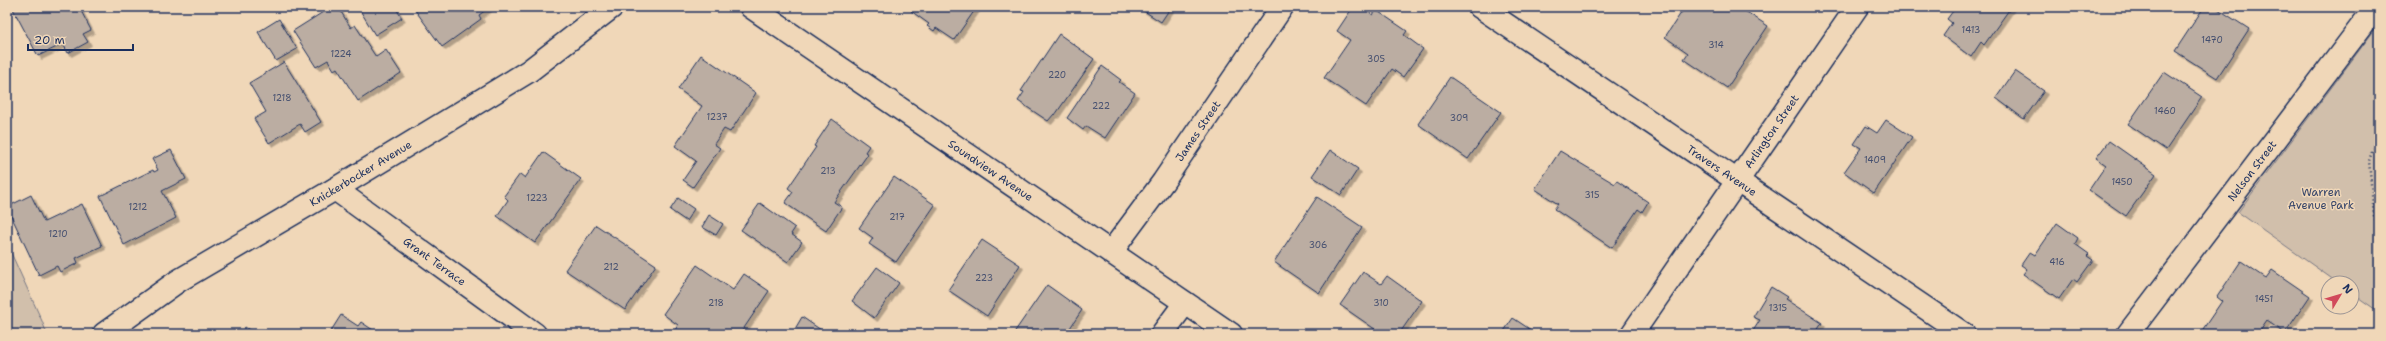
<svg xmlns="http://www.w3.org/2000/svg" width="2386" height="341" font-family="'Shantell Sans',sans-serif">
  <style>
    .green { fill: #d1bfab; stroke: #767784 }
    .building { fill: #bbada2; stroke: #1b2f5e; filter: url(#shadow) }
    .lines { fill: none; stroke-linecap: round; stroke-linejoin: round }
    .minor-casing { stroke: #1b2f5e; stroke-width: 25 }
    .path { stroke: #1b2f5e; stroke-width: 2.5; stroke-dasharray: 1 3; stroke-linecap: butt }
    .minor { stroke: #f0d7b8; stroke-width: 22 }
    .labels { text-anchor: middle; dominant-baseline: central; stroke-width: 3; stroke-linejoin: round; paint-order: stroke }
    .number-label { font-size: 9px; fill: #434e6f }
    .street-label { font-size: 11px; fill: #1b2f5e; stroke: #f0d7b8 }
    .park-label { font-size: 11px; fill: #36456a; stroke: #f0d7b8 }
  </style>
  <defs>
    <filter id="shadow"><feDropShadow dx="3.5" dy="3.5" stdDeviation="0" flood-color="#0004"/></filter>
  </defs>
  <rect width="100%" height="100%" fill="#f0d7b8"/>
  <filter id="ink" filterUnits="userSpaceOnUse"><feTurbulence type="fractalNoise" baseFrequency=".025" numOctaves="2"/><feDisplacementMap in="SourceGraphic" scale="8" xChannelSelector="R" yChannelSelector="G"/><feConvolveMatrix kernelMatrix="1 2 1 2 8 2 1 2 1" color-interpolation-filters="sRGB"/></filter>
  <g filter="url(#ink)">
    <g class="green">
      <path d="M 2379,24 L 2379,312 L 2352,293 L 2352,283 L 2338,283 L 2238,212 Z"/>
      <path d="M 7,244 L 42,321 L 47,334 L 7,334 Z"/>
    </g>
    <g class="building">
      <path d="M 12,7 L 79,7 L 91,30 L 83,34 L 88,42 L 68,53 L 63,44 L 38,56 Z"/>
      <path d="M 331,7 L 338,7 L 351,28 L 355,25 L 376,57 L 386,50 L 401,73 L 358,101 L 337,68 L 334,70 L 328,60 L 316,67 L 293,31 Z"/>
      <path d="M 358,7 L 395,7 L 402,18 L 375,35 Z"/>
      <path d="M 419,7 L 490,7 L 479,15 L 481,19 L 442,47 L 415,10 Z"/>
      <path d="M 913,7 L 977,7 L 954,40 L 936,28 L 934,31 L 927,26 L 929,24 L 911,11 Z"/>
      <path d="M 1138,7 L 1171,7 L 1161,22 Z"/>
      <path d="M 1353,7 L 1362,7 L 1373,15 L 1376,10 L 1407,31 L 1404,35 L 1423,49 L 1403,77 L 1392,69 L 1366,106 L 1324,78 L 1350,40 L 1337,31 Z"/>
      <path d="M 1685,7 L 1739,7 L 1768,26 L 1727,88 L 1684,59 L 1688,53 L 1665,37 Z"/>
      <path d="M 1956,7 L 2011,7 L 1984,45 L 1981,42 L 1971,57 L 1943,36 L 1952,23 L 1947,19 Z"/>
      <path d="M 2204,7 L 2215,7 L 2249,29 L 2217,78 L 2175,51 Z"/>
      <path d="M 279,19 L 297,49 L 276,61 L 258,32 Z"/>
      <path d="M 1059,34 L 1094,59 L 1055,115 L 1054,114 L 1048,121 L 1018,101 L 1024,92 L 1021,91 Z"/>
      <path d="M 701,55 L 756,93 L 730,132 L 724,129 L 714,144 L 720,148 L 693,187 L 683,180 L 696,161 L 675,146 L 702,106 L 678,89 Z"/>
      <path d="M 284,62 L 321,122 L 305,132 L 300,124 L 269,143 L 254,119 L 266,112 L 249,83 Z"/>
      <path d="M 1102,66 L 1121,80 L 1119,82 L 1135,93 L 1105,138 L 1086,126 L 1083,130 L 1067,118 Z"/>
      <path d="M 2015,71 L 2044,91 L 2024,119 L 1996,98 Z"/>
      <path d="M 2164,72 L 2202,97 L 2166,150 L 2128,124 Z"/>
      <path d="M 1450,77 L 1501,112 L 1468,159 L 1418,124 Z"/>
      <path d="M 832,119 L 869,146 L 865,152 L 868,154 L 834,202 L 842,207 L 826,231 L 785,203 L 793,192 L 788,188 L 816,147 L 814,146 Z"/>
      <path d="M 1886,120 L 1912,137 L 1874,193 L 1844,172 L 1861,148 L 1854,144 L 1866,126 L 1877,133 Z"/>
      <path d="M 2109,141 L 2156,174 L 2126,216 L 2089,190 L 2106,165 L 2096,158 Z"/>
      <path d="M 171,150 L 186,179 L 162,191 L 176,218 L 124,245 L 100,196 L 153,170 L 154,172 L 158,170 L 152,159 Z"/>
      <path d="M 1330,150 L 1358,169 L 1341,195 L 1312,176 Z"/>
      <path d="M 1560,151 L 1615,184 L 1617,181 L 1648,202 L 1642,212 L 1638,209 L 1612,248 L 1554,209 L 1558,204 L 1535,189 Z"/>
      <path d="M 543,152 L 581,179 L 535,243 L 497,216 L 508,200 L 504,196 L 520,174 L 525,178 Z"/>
      <path d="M 894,177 L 935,205 L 896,262 L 869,244 L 873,238 L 859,228 Z"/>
      <path d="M 31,195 L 44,222 L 82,204 L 102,246 L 76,258 L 78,263 L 60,272 L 57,266 L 39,275 L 7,207 Z"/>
      <path d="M 1317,197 L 1362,227 L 1319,293 L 1274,262 Z"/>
      <path d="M 678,198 L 694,209 L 686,221 L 670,210 Z"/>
      <path d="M 760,203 L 795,228 L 791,234 L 802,242 L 788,262 L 741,230 Z"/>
      <path d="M 709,215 L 723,224 L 716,235 L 702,227 Z"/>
      <path d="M 2057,223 L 2078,238 L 2075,244 L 2089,254 L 2087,256 L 2093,260 L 2077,282 L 2073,279 L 2059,299 L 2023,274 L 2027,269 L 2021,265 L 2030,252 L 2035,255 Z"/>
      <path d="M 596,225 L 656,265 L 625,310 L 565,270 Z"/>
      <path d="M 982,240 L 1020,265 L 987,316 L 948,290 Z"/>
      <path d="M 2241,261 L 2266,278 L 2272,270 L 2310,296 L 2285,333 L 2267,321 L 2258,334 L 2210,334 L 2203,329 L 2222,301 L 2217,297 Z"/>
      <path d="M 697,265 L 733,290 L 744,274 L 769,291 L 740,334 L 674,332 L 678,325 L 663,314 Z"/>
      <path d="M 877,267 L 899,283 L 874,318 L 852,301 Z"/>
      <path d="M 1363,272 L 1381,284 L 1387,276 L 1422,301 L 1399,334 L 1382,334 L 1340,305 Z"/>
      <path d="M 1047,285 L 1082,310 L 1066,334 L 1013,334 Z"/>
      <path d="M 1771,287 L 1787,297 L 1785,299 L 1822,323 L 1815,334 L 1751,334 L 1760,320 L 1753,317 Z"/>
      <path d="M 341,315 L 358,326 L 361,322 L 379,334 L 329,334 Z"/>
      <path d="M 802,317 L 821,330 L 818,334 L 792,334 Z"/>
      <path d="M 1513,318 L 1537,334 L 1502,334 Z"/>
      <path d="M 245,327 L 255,334 L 240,334 Z"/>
    </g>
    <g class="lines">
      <defs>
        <g id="minor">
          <path id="s1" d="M 751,7 L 1231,334"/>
          <path id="s2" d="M 1480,7 L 1964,334"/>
          <path id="s3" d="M 335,189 L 535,334"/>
          <path id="s4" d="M 1111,252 L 1163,182 L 1282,7"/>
          <path id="s5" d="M 104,334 L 178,281 L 335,189 L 529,71 L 612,7"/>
          <path d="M 1162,334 L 1185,303"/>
          <path id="s6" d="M 1632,334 L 1857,7"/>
          <path id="s7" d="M 2128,334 L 2376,7"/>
        </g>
      </defs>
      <use href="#minor" class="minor-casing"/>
      <path class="path" d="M 2379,129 L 2369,161 L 2374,217 L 2379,227"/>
      <use href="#minor" class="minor"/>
    </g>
  </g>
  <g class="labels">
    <g class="number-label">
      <text x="1971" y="30">1413</text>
      <text x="2212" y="40">1470</text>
      <text x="1716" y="45">314</text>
      <text x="341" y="54">1224</text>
      <text x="1376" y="59">305</text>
      <text x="1057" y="75">220</text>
      <text x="282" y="98">1218</text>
      <text x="1101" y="106">222</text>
      <text x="2165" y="111">1460</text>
      <text x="717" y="117">1237</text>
      <text x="1459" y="118">309</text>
      <text x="1875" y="160">1409</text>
      <text x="828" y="171">213</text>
      <text x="2122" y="182">1450</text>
      <text x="1592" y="195">315</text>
      <text x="537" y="198">1223</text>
      <text x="138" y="207">1212</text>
      <text x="897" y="217">217</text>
      <text x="58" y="234">1210</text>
      <text x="1318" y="245">306</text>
      <text x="2057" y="262">416</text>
      <text x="611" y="267">212</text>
      <text x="984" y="278">223</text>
      <text x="2264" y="299">1451</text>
      <text x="716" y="303">218</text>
      <text x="1381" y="303">310</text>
      <text x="1778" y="308">1315</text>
    </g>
    <g class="street-label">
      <text stroke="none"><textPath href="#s4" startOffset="149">James Street</textPath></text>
      <text stroke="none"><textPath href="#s6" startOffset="246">Arlington Street</textPath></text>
      <text stroke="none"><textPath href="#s2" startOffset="292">Travers Avenue</textPath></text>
      <text stroke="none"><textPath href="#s7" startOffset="205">Nelson Street</textPath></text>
      <text stroke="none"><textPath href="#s1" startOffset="290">Soundview Avenue</textPath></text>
      <text stroke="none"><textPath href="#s5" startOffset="303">Knickerbocker Avenue</textPath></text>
      <text stroke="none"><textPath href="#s3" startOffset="123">Grant Terrace</textPath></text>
    </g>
    <g class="park-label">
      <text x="2321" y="192">Warren<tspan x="2321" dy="13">Avenue Park</tspan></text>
    </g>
  </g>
  <rect width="2386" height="341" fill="none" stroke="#f0d7b8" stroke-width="24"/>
  <rect x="12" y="12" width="2362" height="317" fill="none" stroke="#1b2f5e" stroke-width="1.5" filter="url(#ink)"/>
  <g transform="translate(2340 295) rotate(52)"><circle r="19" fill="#f0d7b8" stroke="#9b9494"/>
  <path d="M0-3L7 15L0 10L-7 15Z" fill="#d1495b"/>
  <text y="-6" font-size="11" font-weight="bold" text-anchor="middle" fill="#1b2f5e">N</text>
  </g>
  <path d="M28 44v6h105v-6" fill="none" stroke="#1b2f5e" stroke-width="2"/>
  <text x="34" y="44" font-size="12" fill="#1b2f5e" stroke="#f0d7b8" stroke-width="3" paint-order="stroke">20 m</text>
</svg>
